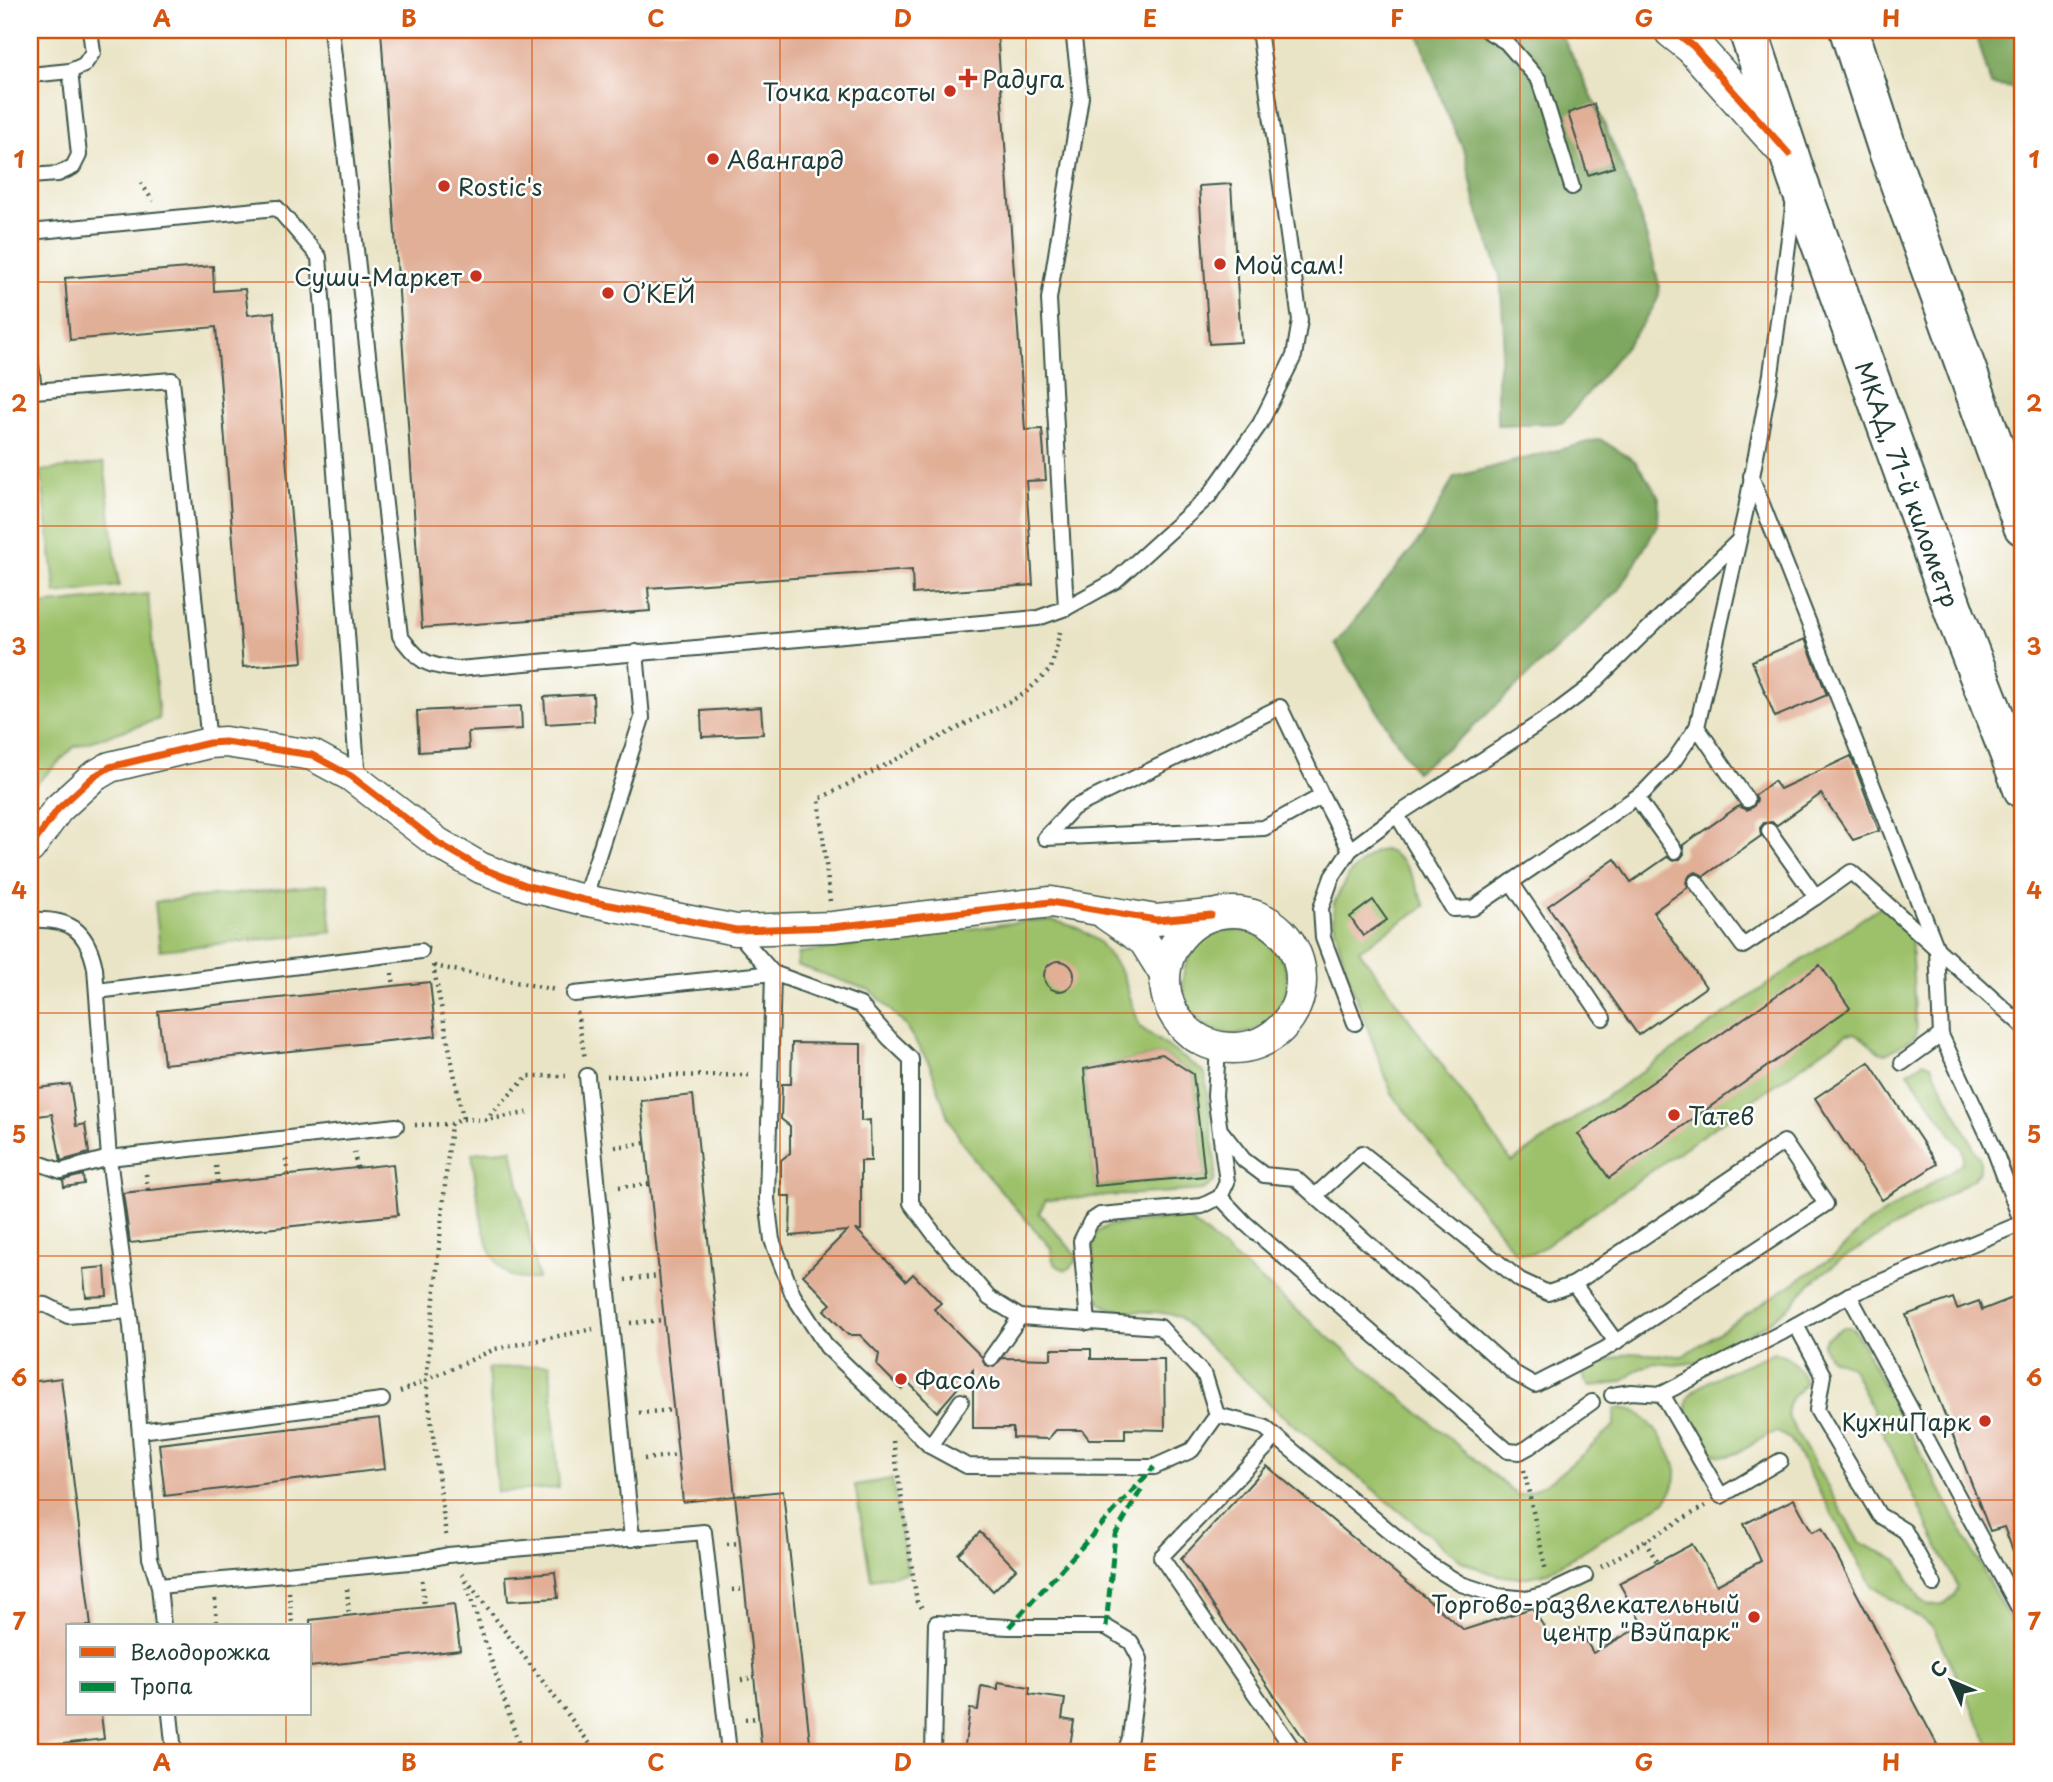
<svg xmlns="http://www.w3.org/2000/svg" width="2053" height="1782" font-family="'Playpen Sans',sans-serif">
  <style>
    .green { fill: #9dc16b; stroke: #5e7f50; stroke-width: 2; fill-rule: evenodd }
    .forest { fill: #7ea75f; stroke: #4e724a; stroke-width: 2 }
    .building { fill: #e1ae96 }
    .lines { fill: none; stroke-linecap: round; stroke-linejoin: round }
    .service-casing { stroke: #3d564a; stroke-width: 18 }
    .minor-casing { stroke: #3d564a; stroke-width: 33 }
    .tertiary-casing { stroke: #3d564a; stroke-width: 40 }
    .trunk-casing { stroke: #3d564a; stroke-width: 42 }
    .path { stroke: #3d564a; stroke-width: 4.5; stroke-dasharray: 2 5; stroke-linecap: butt }
    .service { stroke: #fff; stroke-width: 14 }
    .minor { stroke: #fff; stroke-width: 30 }
    .tertiary { stroke: #fff; stroke-width: 37 }
    .trunk { stroke: #fff; stroke-width: 38 }
    .quiet { stroke: #00873e; stroke-width: 5; stroke-dasharray: 10 5; stroke-linecap: butt }
    .cycleway-casing { stroke: #fff; stroke-width: 11 }
    .cycleway { stroke: #e8590c; stroke-width: 7 }
    .grid { fill: none; stroke: #d45610; stroke-width: 2; stroke-opacity: 0.55 }
    .poi-dot { fill: #c8321e; stroke: #fff; stroke-width: 2.5 }
    .labels { text-anchor: middle; dominant-baseline: central; stroke-width: 5; stroke-linejoin: round; paint-order: stroke }
    .poi-label { font-size: 24px; fill: #1f3d34; stroke: #fff; text-anchor: start }
    .street-label { font-size: 24px; fill: #1f3d34; stroke: #fff }
    .neatline { fill: none; stroke: #d45610; stroke-width: 2.5 }
    .grid-label { font-size: 23px; text-anchor: middle; font-weight: bold; fill: #d45610 }
  </style>
  <rect width="100%" height="100%" fill="#fff"/>
  <filter id="ink" filterUnits="userSpaceOnUse"><feTurbulence type="fractalNoise" baseFrequency=".0143" numOctaves="2"/><feDisplacementMap in="SourceGraphic" scale="14" xChannelSelector="R" yChannelSelector="G"/><feConvolveMatrix kernelMatrix="1 2 1 2 8 2 1 2 1" color-interpolation-filters="sRGB"/></filter>
  <filter id="wash" filterUnits="userSpaceOnUse"><feTurbulence type="fractalNoise" baseFrequency=".00686" numOctaves="4" result="noise"/><feDisplacementMap in="SourceGraphic" scale="28" xChannelSelector="R" yChannelSelector="G"/><feGaussianBlur stdDeviation="1.57" result="paint"/><feColorMatrix in="noise" values="0 0 0 0 0 0 0 0 0 0 0 0 0 0 0 0 0 1.4 0 .05"/><feComposite in="paint" operator="in"/></filter>
  <g filter="url(#wash)">
    <rect width="100%" height="100%" fill="#eae4c6"/>
    <g class="green">
      <path d="M 104,463 L 119,586 L 56,594 L 41,471 Z"/>
      <path d="M 148,594 L 159,719 L 74,747 L 30,790 L 30,606 Z"/>
      <path d="M 1384,850 C 1409,858 1415,884 1425,906 L 1359,950 L 1512,1162 L 1892,898 L 1904,914 L 1911,940 L 1916,1034 L 1912,1039 L 1886,1054 L 1879,1052 L 1856,1033 L 1847,1034 L 1539,1250 L 1532,1254 L 1515,1252 L 1392,1094 L 1346,970 L 1333,920 L 1334,903 L 1349,874 L 1374,852 Z"/>
      <path d="M 327,884 L 332,932 L 160,950 L 155,902 Z"/>
      <path d="M 1052,920 L 1078,928 L 1099,942 L 1122,973 L 1140,1027 L 1205,1073 L 1216,1169 L 1214,1182 L 1203,1190 L 1046,1200 L 1039,1213 L 1076,1255 L 1076,1261 L 1067,1270 C 1054,1267 1051,1260 1051,1248 L 975,1161 L 960,1139 L 948,1117 L 930,1065 L 905,1025 L 872,991 L 797,965 L 799,953 L 1026,921 ZM 1162,1054 L 1193,1074 L 1205,1176 L 1095,1186 L 1084,1069 Z"/>
      <circle cx="1235" cy="982" r="52"/>
      <path d="M 1923,1062 L 1931,1065 L 1980,1160 L 1980,1170 L 1973,1179 L 1840,1260 L 1811,1283 L 1790,1306 L 1765,1325 L 1698,1362 L 1675,1365 L 1654,1363 L 1637,1370 L 1625,1380 L 1612,1384 L 1590,1386 L 1585,1381 L 1583,1374 L 1587,1368 L 1629,1353 L 1683,1356 L 1836,1255 L 1866,1225 L 1961,1164 L 1964,1157 L 1962,1149 L 1908,1072 Z"/>
      <path d="M 512,1149 L 538,1279 C 530,1279 518,1280 511,1276 C 480,1262 477,1184 472,1153 Z"/>
      <path d="M 1187,1218 L 1517,1495 C 1548,1491 1591,1446 1615,1425 L 1615,1409 C 1623,1408 1629,1408 1637,1412 C 1652,1421 1673,1453 1676,1470 C 1677,1482 1672,1492 1666,1501 L 1546,1573 C 1514,1583 1490,1575 1460,1560 L 1277,1411 L 1179,1317 C 1157,1308 1133,1315 1111,1308 C 1103,1306 1098,1299 1095,1292 L 1093,1246 L 1096,1232 L 1110,1225 Z"/>
      <path d="M 1844,1327 L 1850,1327 L 1855,1331 L 2023,1645 L 2023,1752 L 1993,1752 L 1933,1627 L 1872,1586 L 1791,1440 L 1777,1432 L 1772,1433 C 1757,1439 1740,1456 1724,1456 C 1702,1455 1677,1412 1691,1394 C 1701,1381 1755,1361 1773,1353 C 1790,1353 1799,1366 1805,1382 C 1798,1396 1784,1398 1788,1417 L 1859,1542 L 1898,1560 L 1920,1599 L 1929,1605 L 1943,1604 L 1954,1596 L 1958,1588 L 1851,1366 L 1830,1359 L 1823,1345 L 1826,1338 Z"/>
      <path d="M 550,1364 L 559,1488 L 497,1492 L 488,1369 Z"/>
      <path d="M 892,1479 L 908,1573 L 871,1579 L 855,1485 Z"/>
    </g>
    <g class="forest">
      <path d="M 1417,30 L 1559,30 C 1596,101 1629,175 1651,252 C 1653,262 1661,285 1659,294 C 1656,315 1580,401 1563,423 L 1497,425 L 1497,381 L 1504,334 L 1500,276 L 1477,209 L 1465,153 L 1445,109 Z"/>
      <path d="M 1975,30 L 2023,30 L 2023,89 L 1991,85 Z"/>
      <path d="M 1600,439 L 1635,461 L 1659,496 L 1658,525 L 1620,589 L 1469,731 L 1416,772 L 1335,644 L 1422,537 L 1454,477 Z"/>
    </g>
    <g id="blocks">
      <g class="building">
        <path d="M 381,30 L 997,30 L 1025,430 L 1042,429 L 1046,480 L 1026,481 L 1033,585 L 913,594 L 912,570 L 648,588 L 650,611 L 422,628 Z"/>
        <path d="M 1594,104 L 1614,167 L 1588,175 L 1568,113 Z"/>
        <path d="M 1231,184 L 1241,342 L 1209,344 L 1199,186 Z"/>
        <path d="M 213,266 L 214,291 L 245,289 L 248,315 L 274,312 L 303,662 L 243,667 L 216,327 L 70,340 L 65,278 Z"/>
        <path d="M 1805,639 L 1827,695 L 1775,717 L 1752,661 Z"/>
        <path d="M 593,694 L 594,721 L 546,724 L 544,697 Z"/>
        <path d="M 521,706 L 522,729 L 468,732 L 469,749 L 419,752 L 417,711 Z"/>
        <path d="M 761,707 L 763,734 L 702,737 L 701,711 Z"/>
        <path d="M 1851,756 L 1879,831 L 1853,840 L 1821,794 L 1777,825 L 1772,822 L 1764,823 L 1760,828 L 1761,836 L 1704,876 L 1696,872 L 1690,875 L 1686,882 L 1688,887 L 1653,912 L 1706,987 L 1638,1035 L 1548,906 L 1615,859 L 1631,882 L 1667,857 L 1672,860 L 1680,859 L 1684,854 L 1683,845 L 1739,806 L 1747,810 L 1753,807 L 1757,800 L 1755,795 L 1774,781 L 1780,789 Z"/>
        <path d="M 1373,900 L 1387,920 L 1363,936 L 1350,917 Z"/>
        <circle cx="1059" cy="976" r="15"/>
        <path d="M 1820,965 L 1850,1008 L 1609,1178 L 1578,1134 Z"/>
        <path d="M 430,982 L 436,1036 L 164,1064 L 158,1011 Z"/>
        <path d="M 792,1043 L 861,1044 L 861,1121 L 870,1120 L 871,1161 L 861,1161 L 861,1230 L 857,1230 L 906,1281 L 913,1274 L 941,1303 L 934,1309 L 982,1357 L 985,1365 L 994,1367 L 1002,1358 L 1051,1359 L 1051,1349 L 1091,1349 L 1091,1359 L 1164,1359 L 1165,1430 L 1125,1429 L 1125,1439 L 1089,1439 L 1082,1430 L 1056,1430 L 1048,1439 L 1013,1438 L 1013,1428 L 973,1428 L 973,1370 L 937,1412 L 909,1383 L 902,1390 L 877,1365 L 879,1354 L 860,1335 L 848,1335 L 824,1310 L 831,1304 L 803,1275 L 847,1231 L 790,1236 L 791,1196 L 781,1196 L 781,1160 L 790,1153 L 790,1126 L 781,1119 L 782,1084 L 791,1084 Z"/>
        <path d="M 1162,1054 L 1193,1074 L 1205,1176 L 1095,1186 L 1084,1069 Z"/>
        <path d="M 1869,1062 L 1937,1164 L 1882,1200 L 1815,1098 Z"/>
        <path d="M 70,1084 L 76,1126 L 85,1124 L 89,1153 L 61,1161 L 52,1114 L 30,1117 L 30,1089 Z"/>
        <path d="M 693,1095 L 735,1496 L 683,1502 L 641,1101 Z"/>
        <path d="M 393,1164 L 398,1215 L 130,1243 L 123,1193 Z"/>
        <path d="M 83,1175 L 84,1184 L 64,1187 L 63,1180 Z"/>
        <path d="M 105,1267 L 107,1296 L 86,1297 L 83,1269 Z"/>
        <path d="M 2023,1294 L 2023,1572 L 2021,1572 L 2004,1527 L 1990,1531 L 1906,1315 L 1953,1298 L 1957,1309 L 1979,1301 L 1982,1310 Z"/>
        <path d="M 61,1378 L 91,1626 L 68,1626 L 68,1714 L 101,1714 L 104,1739 L 30,1748 L 30,1382 Z"/>
        <path d="M 379,1418 L 385,1469 L 165,1496 L 159,1444 Z"/>
        <path d="M 1267,1466 L 1464,1630 L 1532,1608 L 1553,1641 L 1579,1628 L 1593,1653 L 1643,1625 L 1619,1583 L 1692,1544 L 1717,1585 L 1761,1561 L 1744,1524 L 1794,1499 L 1812,1532 L 1822,1528 L 1941,1752 L 1313,1752 L 1181,1559 Z"/>
        <path d="M 783,1491 L 811,1752 L 762,1752 L 740,1543 L 735,1496 Z"/>
        <path d="M 980,1532 L 1016,1569 L 993,1591 L 958,1554 Z"/>
        <path d="M 555,1572 L 558,1598 L 508,1601 L 506,1576 Z"/>
        <path d="M 454,1604 L 460,1650 L 310,1667 L 310,1620 Z"/>
        <path d="M 998,1682 L 1030,1687 L 1029,1694 L 1065,1699 L 1062,1719 L 1074,1721 L 1069,1752 L 964,1752 L 970,1709 L 978,1710 L 981,1686 L 998,1689 Z"/>
      </g>
    </g>
  </g>
  <g filter="url(#ink)">
    <use href="#blocks" fill-opacity="0" stroke="#3d564a" stroke-width="2"/>
    <g class="lines">
      <defs>
        <g id="service">
          <path d="M 331,30 L 400,636 C 420,662 425,666 458,669 L 1038,618 L 1066,608 L 1049,299 L 1081,97 L 1073,30"/>
          <path d="M 1486,30 L 1506,42 L 1539,80 L 1572,187"/>
          <path d="M 30,75 L 70,71"/>
          <path d="M 30,176 L 58,174 L 73,167 L 79,155 L 70,71 L 84,65 L 93,52 L 90,30"/>
          <path d="M 30,232 L 277,208 L 319,257 L 358,781"/>
          <path d="M 30,356 L 34,391 L 172,380 L 209,743"/>
          <path d="M 1751,476 L 1937,949 L 1941,1035 L 1992,1144 L 2023,1226"/>
          <path d="M 1066,608 L 1115,581 L 1209,496 L 1260,424 L 1294,356 L 1300,320 L 1259,30"/>
          <path d="M 1322,796 L 1280,707 L 1073,808 L 1045,838 L 1264,828 L 1322,796 L 1350,850"/>
          <path d="M 1637,798 L 1675,851"/>
          <path d="M 1747,800 L 1697,727 L 1746,509 L 1771,374 L 1794,200"/>
          <path d="M 1397,815 L 1453,909 L 1473,908 L 1644,792 L 1673,762 L 1697,727"/>
          <path d="M 1769,831 L 1816,897 L 1851,872 L 2023,1026"/>
          <path d="M 1511,882 L 1603,1018"/>
          <path d="M 1696,882 L 1743,946 L 1816,897"/>
          <path d="M 584,900 L 642,718 L 636,652"/>
          <path d="M 30,920 C 68,918 87,928 95,968 L 109,1158 L 131,1326 L 150,1558 L 159,1586 L 163,1626"/>
          <path d="M 773,973 L 860,1005 L 890,1039 L 911,1059 L 911,1203 L 935,1235 L 989,1298 L 1020,1317 L 1160,1327 L 1205,1376 L 1217,1415 L 1192,1450 L 1154,1467 L 967,1466 L 930,1446 L 827,1347 L 793,1295 L 772,1240 L 767,1199 Z"/>
          <path d="M 97,991 L 421,951"/>
          <path d="M 574,994 L 773,973 L 736,931"/>
          <path d="M 1355,1023 L 1323,938 L 1321,908 L 1332,877 L 1350,850 L 1397,815 L 1552,715 L 1588,688 L 1738,541"/>
          <path d="M 1902,1063 L 1941,1035"/>
          <path d="M 587,1076 L 632,1539"/>
          <path d="M 1221,1131 L 1244,1160 L 1264,1175 L 1295,1178 L 1315,1196 L 1514,1373 L 1535,1385 L 1605,1349 L 1826,1204 L 1784,1142 L 1574,1284 L 1548,1293 L 1520,1280 L 1362,1153 L 1315,1196"/>
          <path d="M 30,1160 L 61,1171 L 109,1158 L 396,1126"/>
          <path d="M 1220,1197 L 1245,1223 L 1508,1451 L 1520,1452 L 1529,1447 L 1592,1402"/>
          <path d="M 1574,1284 L 1616,1342"/>
          <path d="M 1849,1295 L 2023,1616"/>
          <path d="M 30,1304 L 46,1305 L 68,1316 L 129,1311"/>
          <path d="M 1088,1323 L 1081,1241 L 1091,1221 L 1100,1215 L 1202,1206 L 1220,1197 L 1227,1182 L 1215,1096 L 1218,1048"/>
          <path d="M 1796,1325 L 1823,1375 L 1817,1410 L 1879,1515 L 1905,1531 L 1934,1584"/>
          <path d="M 991,1358 L 1020,1317"/>
          <path d="M 1662,1394 L 1721,1496 L 1780,1461"/>
          <path d="M 1612,1395 L 1631,1392 L 1662,1394 L 1783,1332 L 1849,1295 L 2022,1223"/>
          <path d="M 1217,1415 L 1264,1427 L 1430,1565 L 1461,1584 L 1498,1596 L 1527,1599 L 1549,1593 L 1585,1576"/>
          <path d="M 140,1431 L 382,1400"/>
          <path d="M 1276,1437 L 1161,1557 L 1295,1752"/>
          <path d="M 930,1446 L 961,1401"/>
          <path d="M 159,1586 L 420,1561 L 448,1555 L 704,1532 L 729,1752"/>
          <path d="M 170,1714 L 174,1752"/>
          <path d="M 933,1752 L 936,1623 L 1009,1627 L 1106,1627 L 1131,1642 L 1140,1659 L 1130,1738 L 1125,1752"/>
        </g>
        <g id="minor">
          <path d="M 30,848 L 58,809 L 93,777 L 110,767 L 209,743 L 225,742 L 312,755 L 351,776 L 438,843 L 481,868 L 528,886 L 584,900 L 736,930 L 833,927 L 1051,902 L 1156,920 L 1211,915"/>
          <circle cx="1233" cy="980" r="68"/>
          <path d="M 1106,915 L 1144,941 L 1164,973"/>
        </g>
        <path id="tertiary" d="M 1673,30 L 1693,46 L 1789,154"/>
        <g id="trunk">
          <path d="M 1748,30 L 1797,178 L 1956,617 L 2023,789"/>
          <path d="M 1849,30 L 1887,148 L 2023,526"/>
        </g>
      </defs>
      <use href="#service" class="service-casing"/>
      <use href="#minor" class="minor-casing"/>
      <use href="#tertiary" class="tertiary-casing"/>
      <use href="#trunk" class="trunk-casing"/>
      <g class="path">
        <path d="M 141,183 L 153,201"/>
        <path d="M 830,901 L 819,799 L 1024,694 L 1051,669 L 1060,632"/>
        <path d="M 433,965 L 463,1119"/>
        <path d="M 434,966 L 556,990"/>
        <path d="M 392,973 L 394,986"/>
        <path d="M 577,1012 L 585,1059"/>
        <path d="M 607,1076 L 752,1075"/>
        <path d="M 485,1120 L 528,1076 L 566,1076"/>
        <path d="M 415,1125 L 451,1124 L 463,1119 L 485,1120 L 532,1112"/>
        <path d="M 615,1147 L 645,1143"/>
        <path d="M 354,1152 L 357,1168"/>
        <path d="M 286,1159 L 288,1175"/>
        <path d="M 216,1166 L 218,1183"/>
        <path d="M 146,1174 L 148,1190"/>
        <path d="M 619,1187 L 649,1184"/>
        <path d="M 625,1280 L 659,1276"/>
        <path d="M 630,1323 L 664,1320"/>
        <path d="M 400,1392 L 495,1349 L 593,1329"/>
        <path d="M 639,1413 L 673,1410"/>
        <path d="M 893,1441 L 917,1602 L 924,1610"/>
        <path d="M 644,1459 L 678,1455"/>
        <path d="M 1524,1470 L 1546,1571"/>
        <path d="M 446,1535 L 426,1381 L 451,1124"/>
        <path d="M 1645,1541 L 1657,1562"/>
        <path d="M 727,1544 L 740,1543"/>
        <path d="M 1601,1567 L 1705,1506"/>
        <path d="M 462,1574 L 596,1752"/>
        <path d="M 422,1580 L 424,1607"/>
        <path d="M 465,1581 L 519,1745 L 524,1752"/>
        <path d="M 347,1589 L 349,1616"/>
        <path d="M 732,1590 L 745,1589"/>
        <path d="M 289,1592 L 292,1622"/>
        <path d="M 215,1599 L 217,1626"/>
        <path d="M 741,1680 L 754,1678"/>
        <path d="M 745,1719 L 758,1718"/>
      </g>
      <use href="#service" class="service"/>
      <use href="#minor" class="minor"/>
      <use href="#tertiary" class="tertiary"/>
      <use href="#trunk" class="trunk"/>
      <g class="quiet">
        <path d="M 1009,1627 L 1154,1467"/>
        <path d="M 1106,1627 L 1115,1535 L 1142,1488"/>
      </g>
      <defs>
        <g id="cycleway">
          <path d="M 1673,30 L 1693,46 L 1789,154"/>
          <path d="M 30,848 L 58,809 L 93,777 L 110,767 L 209,743 L 225,742 L 312,755 L 351,776 L 438,843 L 481,868 L 528,886 L 584,900 L 736,930 L 833,927 L 1051,902 L 1156,920 L 1211,915"/>
        </g>
      </defs>
      <use href="#cycleway" class="cycleway-casing"/>
      <use href="#cycleway" class="cycleway"/>
    </g>
  </g>
  <path class="grid" d="M 286,30 L 286,1626M 532,30 L 532,1752M 780,30 L 780,1752M 1026,30 L 1026,1752M 1274,30 L 1274,1752M 1520,30 L 1520,1752M 1768,30 L 1768,1752M 30,282 L 2023,282M 30,526 L 2023,526M 30,769 L 2023,769M 30,1013 L 2023,1013M 30,1256 L 2023,1256M 30,1500 L 2023,1500M 286,1714 L 286,1752"/>
  <g class="poi-dot">
    <path d="M964.5 67.5h7v7h7v7h-7v7h-7v-7h-7v-7h7z"/>
    <circle cx="950" cy="91" r="7"/>
    <circle cx="713" cy="159" r="7"/>
    <circle cx="444" cy="186" r="7"/>
    <circle cx="1220" cy="264" r="7"/>
    <circle cx="476" cy="276" r="7"/>
    <circle cx="608" cy="293" r="7"/>
    <circle cx="1674" cy="1115" r="7"/>
    <circle cx="901" cy="1379" r="7"/>
    <circle cx="1985" cy="1421" r="7"/>
    <circle cx="1754" cy="1617" r="7"/>
  </g>
  <g class="labels">
    <g class="poi-label">
      <text x="982" y="78">Радуга</text>
      <text x="936" y="91" text-anchor="end">Точка красоты</text>
      <text x="727" y="159">Авангард</text>
      <text x="458" y="186">Rostic's</text>
      <text x="1234" y="264">Мой сам!</text>
      <text x="462" y="276" text-anchor="end">Суши-Маркет</text>
      <text x="622" y="293">О’КЕЙ</text>
      <text x="1688" y="1115">Татев</text>
      <text x="915" y="1379">Фасоль</text>
      <text x="1971" y="1421" text-anchor="end">КухниПарк</text>
      <text x="1740" y="1603" text-anchor="end">Торгово-развлекательный<tspan x="1740" dy="28">центр "Вэйпарк"</tspan></text>
    </g>
    <g class="street-label">
      <text transform="translate(1908 484) rotate(70)">МКАД, 71-й километр</text>
    </g>
  </g>
  <rect width="2053" height="1782" fill="none" stroke="#fff" stroke-width="77"/>
  <rect x="66" y="1624" width="245" height="91" fill="#ffffff" stroke="#a5b1ae" stroke-width="2"/>
  <rect x="80" y="1647" width="35" height="10" fill="#e8590c" stroke="#a5b1ae" stroke-width="2"/>
  <text x="130" y="1660" font-size="21" fill="#1f3d34">Велодорожка</text>
  <rect x="80" y="1682" width="35" height="10" fill="#00873e" stroke="#a5b1ae" stroke-width="2"/>
  <text x="130" y="1694" font-size="21" fill="#1f3d34">Тропа</text>
  <g transform="translate(1951 1681) rotate(314)" stroke="#ffffff" stroke-width="5" paint-order="stroke">
  <path d="M0-5L12 26L0 18L-12 26Z" fill="#1f3d34"/>
  <text y="-10" font-size="19" font-weight="bold" text-anchor="middle" fill="#1f3d34">С</text>
  </g>
  <rect x="38" y="38" width="1976" height="1706" class="neatline"/>
  <g class="grid-label">
    <text x="162" y="27">A</text>
    <text x="409" y="27">B</text>
    <text x="656" y="27">C</text>
    <text x="903" y="27">D</text>
    <text x="1150" y="27">E</text>
    <text x="1397" y="27">F</text>
    <text x="1644" y="27">G</text>
    <text x="1891" y="27">H</text>
    <text x="19" y="168">1</text>
    <text x="2034" y="168">1</text>
    <text x="19" y="412">2</text>
    <text x="2034" y="412">2</text>
    <text x="19" y="655">3</text>
    <text x="2034" y="655">3</text>
    <text x="19" y="899">4</text>
    <text x="2034" y="899">4</text>
    <text x="19" y="1143">5</text>
    <text x="2034" y="1143">5</text>
    <text x="19" y="1386">6</text>
    <text x="2034" y="1386">6</text>
    <text x="19" y="1630">7</text>
    <text x="2034" y="1630">7</text>
    <text x="162" y="1771">A</text>
    <text x="409" y="1771">B</text>
    <text x="656" y="1771">C</text>
    <text x="903" y="1771">D</text>
    <text x="1150" y="1771">E</text>
    <text x="1397" y="1771">F</text>
    <text x="1644" y="1771">G</text>
    <text x="1891" y="1771">H</text>
  </g>
</svg>
